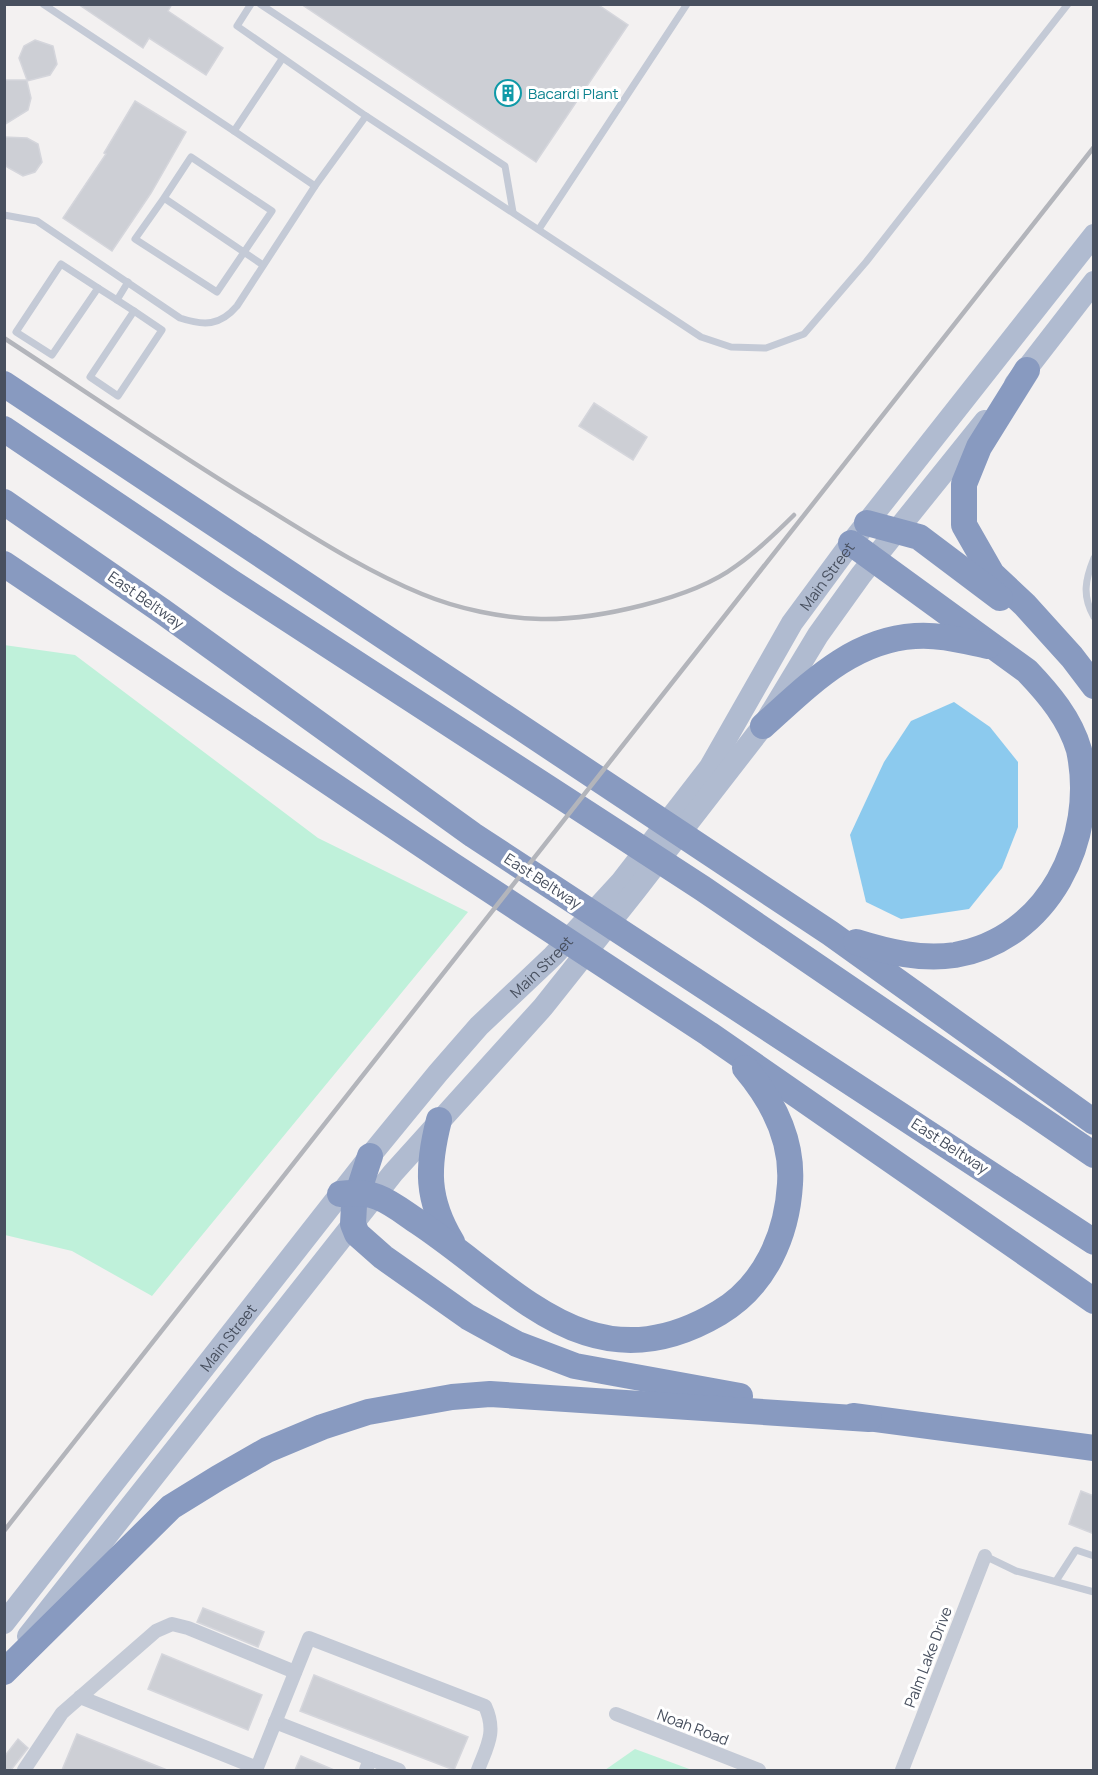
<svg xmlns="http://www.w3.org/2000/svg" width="1098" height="1775" font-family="Manrope,sans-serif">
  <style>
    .green { fill: #bff1da }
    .water { fill: #8ccaee }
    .building { fill: #cdcfd5; stroke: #d5d6dc; stroke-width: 1.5 }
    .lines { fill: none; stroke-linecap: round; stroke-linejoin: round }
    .service { stroke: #c4cad6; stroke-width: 7 }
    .minor { stroke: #c4cad6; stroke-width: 14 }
    .primary { stroke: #b0bbd0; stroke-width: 22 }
    .motorway { stroke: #889ac0; stroke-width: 26 }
    .rail { stroke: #b3b5bb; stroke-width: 4.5 }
    .labels { text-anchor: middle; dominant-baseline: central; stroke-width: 6; stroke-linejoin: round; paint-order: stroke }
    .culture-label { font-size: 15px; fill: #0d838f; stroke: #fff; text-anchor: start }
    .street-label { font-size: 15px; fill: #48505f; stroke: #fff }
  </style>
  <rect width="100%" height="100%" fill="#f3f1f1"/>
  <g class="green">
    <path d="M 4,645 L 75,655 L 318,838 L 468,912 L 152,1296 L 72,1251 L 5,1235 Z"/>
    <path d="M 635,1749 L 692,1770 L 605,1770 Z"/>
  </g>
  <path class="water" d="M 954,702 L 990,727 L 1018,762 L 1018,827 L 1002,868 L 969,909 L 901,919 L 866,902 L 850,835 L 884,762 L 911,721 Z"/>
  <g class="building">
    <path d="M 78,4 L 172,4 L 168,11 L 223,48 L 206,75 L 149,38 L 143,48 Z"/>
    <path d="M 301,4 L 597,4 L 628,25 L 536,162 Z"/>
    <path d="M 35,40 L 53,46 L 57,64 L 50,75 L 27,81 L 31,98 L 28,110 L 4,125 L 4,80 L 27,80 L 19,58 L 24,46 Z"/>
    <path d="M 135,101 L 186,132 L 151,193 L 112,251 L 63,218 L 106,154 L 104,153 Z"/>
    <path d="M 4,137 L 27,138 L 38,144 L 42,162 L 35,172 L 23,176 L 7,167 L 4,162 Z"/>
    <path d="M 594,403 L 647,437 L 633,460 L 579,426 Z"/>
    <path d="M 1081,1491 L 1094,1496 L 1094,1534 L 1069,1524 Z"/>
    <path d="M 203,1608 L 264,1632 L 258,1647 L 197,1622 Z"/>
    <path d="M 162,1654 L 262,1695 L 248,1730 L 148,1689 Z"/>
    <path d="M 314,1675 L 468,1737 L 454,1770 L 300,1711 Z"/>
    <path d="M 77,1734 L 167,1770 L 62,1770 Z"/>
    <path d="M 18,1739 L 28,1748 L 11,1770 L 4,1770 L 4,1757 Z"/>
    <path d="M 301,1756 L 334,1770 L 295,1770 Z"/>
  </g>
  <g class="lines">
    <g class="service">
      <path d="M 43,4 L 234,131 L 282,59"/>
      <path d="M 251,4 L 237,26 L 366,116 L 701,337 L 731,347 L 766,348 L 804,334 L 866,262 L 1068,4"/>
      <path d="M 260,4 L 505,166 L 513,212"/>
      <path d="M 234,131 L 315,186"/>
      <path d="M 164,198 L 135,239 L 217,292 L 272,211 L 191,157 L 164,198 L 263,265"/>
      <path d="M 4,215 L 37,221 L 180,318 C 204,326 220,326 237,306 L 315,186 L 366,116"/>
      <path d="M 539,229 L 687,4"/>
      <path d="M 61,264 L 98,288 L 52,355 L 16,332 Z"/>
      <path d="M 128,282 L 117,300 L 134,311"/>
      <path d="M 98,288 L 117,300"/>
      <path d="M 134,311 L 162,330 L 118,396 L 90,377 Z"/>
      <path d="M 1094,558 C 1085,580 1082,596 1094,617"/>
      <path d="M 985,1556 L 1016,1571 L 1094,1592"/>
      <path d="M 1056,1581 L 1076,1550 L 1094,1556"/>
    </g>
    <g class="minor">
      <path d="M 80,1697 L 257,1768"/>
      <path d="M 616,1714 L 759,1770"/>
      <path d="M 275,1722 L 370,1759"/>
      <path d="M 24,1770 L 62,1713 L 156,1631 L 172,1624 L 188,1628 L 295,1672"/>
      <path d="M 256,1770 L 309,1638 L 485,1706 C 497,1732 487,1746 478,1770"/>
      <path d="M 366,1770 L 370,1759 L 399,1770"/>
      <path d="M 902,1770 L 985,1556"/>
    </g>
    <g class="primary">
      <path d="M 1015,384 L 1094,282"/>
      <path id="s1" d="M 4,1623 L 370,1156 L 438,1073 L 479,1026 L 553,956 L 621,882 L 710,767 L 792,623 L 851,543 L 1094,235"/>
      <path d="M 28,1636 L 393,1173 L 543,1007 L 636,890 L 763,726 L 818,635 L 861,575 L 985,421"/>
    </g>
    <g class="motorway">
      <path d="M 1027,370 L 979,447 L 964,484 L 964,525 L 992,574 L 1025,605 L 1072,657 L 1094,686"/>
      <path d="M 4,384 L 830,933 L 1094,1122"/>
      <path d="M 4,429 L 231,582 L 702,888 L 1094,1155"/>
      <path d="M 4,502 L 162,611 L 473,835 L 1094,1242"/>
      <path d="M 867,523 L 919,537 L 1000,598"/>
      <path d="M 851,543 L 1027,671 C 1049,694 1070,719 1079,750 C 1098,839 1048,939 955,955 C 921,960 888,952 856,942"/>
      <path d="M 4,564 L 452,865 L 709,1034 L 1094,1301"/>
      <path d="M 763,726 C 808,686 851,640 915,636 C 939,634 964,641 988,646"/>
      <path d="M 439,1120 C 427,1167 426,1199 452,1242"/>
      <path d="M 370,1156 L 354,1205 L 353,1224 L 357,1234 L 383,1257 L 468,1317 L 517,1344 L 575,1366 L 740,1396"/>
      <path d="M 340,1194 C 376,1189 390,1203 418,1222 C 517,1288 591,1389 719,1313 C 765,1286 787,1235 790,1184 C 793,1139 773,1101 745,1068"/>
      <path d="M 853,1416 L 1094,1448"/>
      <path d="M 4,1672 L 171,1507 L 218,1478 L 267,1450 L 322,1427 L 368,1412 L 452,1397 L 490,1394 L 869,1419"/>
    </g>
    <g class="rail">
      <path d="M 4,338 C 85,391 165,446 248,497 C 304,531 361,569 422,594 C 458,609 502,618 541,619 C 596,620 692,599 736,566 C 757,551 776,533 794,515"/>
      <path d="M 4,1531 L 1094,147"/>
    </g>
  </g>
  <defs>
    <symbol id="building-ring" viewBox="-11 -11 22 22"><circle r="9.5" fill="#fff" stroke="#0f9aa8" stroke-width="1.5"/><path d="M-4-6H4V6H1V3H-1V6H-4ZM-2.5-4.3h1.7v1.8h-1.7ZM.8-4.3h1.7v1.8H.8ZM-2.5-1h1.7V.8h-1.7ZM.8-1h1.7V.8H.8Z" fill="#0f9aa8"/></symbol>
  </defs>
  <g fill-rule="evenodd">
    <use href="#building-ring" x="493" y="78" width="30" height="30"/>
  </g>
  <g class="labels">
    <g class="culture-label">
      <text x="528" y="93">Bacardi Plant</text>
    </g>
    <g class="street-label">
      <text stroke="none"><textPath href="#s1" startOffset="1335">Main Street</textPath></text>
      <text transform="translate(146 600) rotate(35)">East Beltway</text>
      <text transform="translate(543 881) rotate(33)">East Beltway</text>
      <text stroke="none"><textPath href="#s1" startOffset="849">Main Street</textPath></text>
      <text transform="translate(950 1146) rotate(33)">East Beltway</text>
      <text stroke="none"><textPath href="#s1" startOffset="363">Main Street</textPath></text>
      <text transform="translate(928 1657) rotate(-69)">Palm Lake Drive</text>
      <text transform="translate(693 1727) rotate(21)">Noah Road</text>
    </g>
  </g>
  <rect width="1098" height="1775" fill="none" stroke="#48505f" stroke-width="12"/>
</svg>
